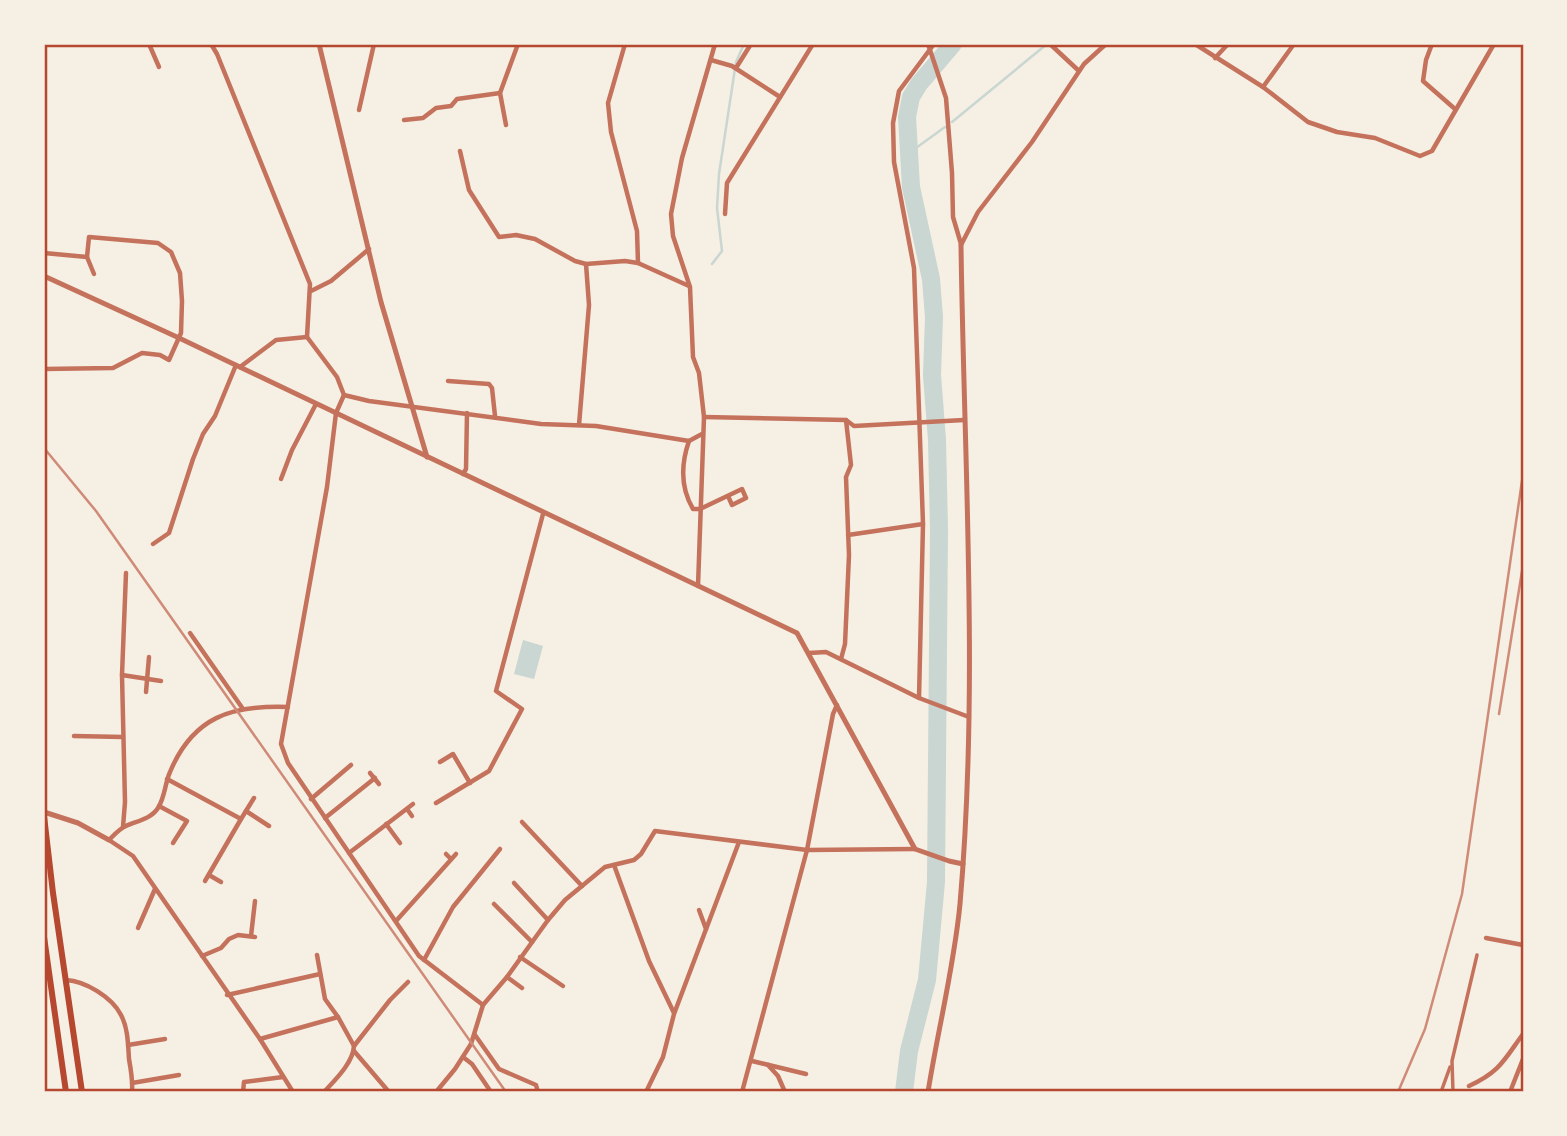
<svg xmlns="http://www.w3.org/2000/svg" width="1567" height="1136" font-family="Signika,sans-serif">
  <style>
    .water { fill: #c9d6d2 }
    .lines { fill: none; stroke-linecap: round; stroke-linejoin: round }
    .stream { stroke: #c9d6d2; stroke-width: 2.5 }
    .river { stroke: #c9d6d2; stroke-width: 18 }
    .pedestrian { stroke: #c5725c; stroke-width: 3.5 }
    .minor { stroke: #c5725c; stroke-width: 4.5 }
    .tertiary { stroke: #c5725c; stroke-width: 5 }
    .secondary { stroke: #b5482f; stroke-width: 6 }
    .rail { stroke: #cf8b77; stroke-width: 2.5 }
    .neatline { fill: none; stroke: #b5482f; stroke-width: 2.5 }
  </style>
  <rect width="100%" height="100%" fill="#f6efe4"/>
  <path class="water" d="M 523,640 L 543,646 L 534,679 L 514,674 Z"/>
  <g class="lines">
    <g class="stream">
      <path d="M 952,122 L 1047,44"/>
      <path d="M 909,153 L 945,127"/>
      <path d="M 712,264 L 722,251 L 717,208 L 719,174 L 736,62 L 744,44"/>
    </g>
    <path class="river" d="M 904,1092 L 909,1051 L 927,980 L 936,882 L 939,530 L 937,440 L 932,375 L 934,317 L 931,279 L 911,187 L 907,117 L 911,97 L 919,84 L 953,44"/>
    <g class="pedestrian">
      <path d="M 1441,1092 L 1450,1067"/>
      <path d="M 1453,1092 L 1452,1061 L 1477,955"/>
    </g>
    <g class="minor">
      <path d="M 149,44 L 159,67"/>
      <path d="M 211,44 L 217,54 L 310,284 L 307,337 L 337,377 L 344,395 L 369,401 L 541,424 L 596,426 L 689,441"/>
      <path d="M 625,44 L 608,103 L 611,132 L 637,231 L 638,263"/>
      <path d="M 928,44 L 946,98 L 952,173 L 953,217 L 961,244"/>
      <path d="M 1050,44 L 1079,71"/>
      <path d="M 1195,44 L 1263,87 L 1308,122 L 1337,132 L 1375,138 L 1420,156 L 1432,151 L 1494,44"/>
      <path d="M 1432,44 L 1426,60 L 1423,81 L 1455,109"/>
      <path d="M 1215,58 L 1228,44"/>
      <path d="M 711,60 L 732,66 L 780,97"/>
      <path d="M 736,68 L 751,44"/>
      <path d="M 1263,87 L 1294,44"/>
      <path d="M 359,110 L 374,44"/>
      <path d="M 404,120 L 423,118 L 436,108 L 451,106 L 457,99 L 500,93"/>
      <path d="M 506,125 L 500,93 L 518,44"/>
      <path d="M 460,151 L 469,190 L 499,237 L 516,235 L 535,239 L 575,261 L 586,264 L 625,261 L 638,263 L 689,286"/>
      <path d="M 725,214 L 727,183 L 813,44"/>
      <path d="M 961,245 L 978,212 L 1032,142 L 1084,64 L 1106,44"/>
      <path d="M 44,253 L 87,257 L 89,237 L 158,243 L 171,252 L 180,273 L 182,301 L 181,333 L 169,360 L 160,355 L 142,353 L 113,368 L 44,369"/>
      <path d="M 87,257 L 94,274"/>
      <path d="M 311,291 L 331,281 L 369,249"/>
      <path d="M 240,367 L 276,340 L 307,337"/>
      <path d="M 448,381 L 489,384 L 492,388 L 495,416"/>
      <path d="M 344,395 L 336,413 L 327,487 L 281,744 L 288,763 L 419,956 L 483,1005"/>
      <path d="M 704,417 L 846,420 L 854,426 L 964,420"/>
      <path d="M 579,425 L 589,305 L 586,264"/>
      <path d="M 702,434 L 689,441 C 681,464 680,487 693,509 L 700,509 L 742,489 L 746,498 L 732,505 L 728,496"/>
      <path d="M 463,474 L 466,469 L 467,413"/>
      <path d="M 281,479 L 292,450 L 316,404"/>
      <path d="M 848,535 L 923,524"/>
      <path d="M 153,544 L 169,533 L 193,459 L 203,434 L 215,416 L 236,365"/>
      <path d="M 698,586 L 704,417 L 699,373 L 693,357 L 690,287 L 673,236 L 671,214 L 682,158 L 715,44"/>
      <path d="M 190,633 L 243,709"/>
      <path d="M 809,653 L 826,652 L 919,698 L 969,717"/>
      <path d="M 841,659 L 845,644 L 849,555 L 846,477 L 851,465 L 846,420"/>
      <path d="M 122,675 L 161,681"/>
      <path d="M 146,692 L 149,657"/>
      <path d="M 919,698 L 923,524 L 914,268 L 894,162 L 893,123 L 899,91 L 934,44"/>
      <path d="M 288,707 C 231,705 193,717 170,772 C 165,783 165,797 158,808 C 151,819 137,821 126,826 C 119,829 114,835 109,840 L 133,856 L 260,1039 L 293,1092"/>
      <path d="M 74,736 L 123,737"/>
      <path d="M 440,762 L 453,754 L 470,783"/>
      <path d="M 370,773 L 379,784"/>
      <path d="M 167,779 L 241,819 L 254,798"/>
      <path d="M 311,799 L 351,765"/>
      <path d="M 436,803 L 489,771 L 522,709 L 496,691 L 543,514"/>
      <path d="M 159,806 L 187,821 L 173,843"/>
      <path d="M 407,809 L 412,816"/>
      <path d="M 246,811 L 269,826"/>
      <path d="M 325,818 L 375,778"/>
      <path d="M 522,822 L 582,886"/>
      <path d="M 386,824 L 400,843"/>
      <path d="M 123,827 L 125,802 L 122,675 L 126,573"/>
      <path d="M 349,853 L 413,804"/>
      <path d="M 446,854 L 451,859"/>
      <path d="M 614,865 L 649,961 L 674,1013"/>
      <path d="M 209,875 L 221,882"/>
      <path d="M 205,881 L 241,819"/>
      <path d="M 514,883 L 548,920"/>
      <path d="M 494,904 L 532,942"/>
      <path d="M 699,910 L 706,929"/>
      <path d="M 396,921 L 456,854"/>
      <path d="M 138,928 L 155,889"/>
      <path d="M 251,936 L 255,901"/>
      <path d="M 1486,938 L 1523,945"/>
      <path d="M 202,956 L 221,948 L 229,939 L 238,935 L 255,937"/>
      <path d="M 520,957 L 563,986"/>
      <path d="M 424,960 L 453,907 L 500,849"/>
      <path d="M 507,977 L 522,988"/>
      <path d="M 66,980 C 85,981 112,997 121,1015 C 128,1028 128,1044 129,1059 C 131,1070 133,1081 132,1092"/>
      <path d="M 227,995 L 320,974"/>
      <path d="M 338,1017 L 354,1046"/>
      <path d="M 475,1035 L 499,1069 L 536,1085 L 538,1092"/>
      <path d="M 260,1039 L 338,1017 L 325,999 L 317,955"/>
      <path d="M 128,1045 L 165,1039"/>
      <path d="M 354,1051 L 389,1092"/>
      <path d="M 463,1057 L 472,1064 L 491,1092"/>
      <path d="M 752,1061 L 806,1074"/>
      <path d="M 768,1065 L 778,1076 L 785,1092"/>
      <path d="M 132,1083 L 179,1075"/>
      <path d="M 1469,1086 C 1500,1072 1504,1060 1523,1034"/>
      <path d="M 243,1092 L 244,1082 L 283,1077"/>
      <path d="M 324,1092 C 335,1080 353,1063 354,1046 L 390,1000 L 408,982"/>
      <path d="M 436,1092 L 455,1069 L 471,1044 L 483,1005 L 507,977 L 548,920 L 565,900 L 605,867 L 634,860 L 641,854 L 655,831 L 807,850 L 915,849"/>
      <path d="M 646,1092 L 663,1057 L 674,1014 L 739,842"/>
      <path d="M 742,1092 L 807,850 L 833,714 L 837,705"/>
      <path d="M 1510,1092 L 1523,1059"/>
    </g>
    <g class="tertiary">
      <path d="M 319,44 L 381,302 L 427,457"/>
      <path d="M 44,276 L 177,337 L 797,633 L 915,849 L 949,861 L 963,864"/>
      <path d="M 44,812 L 78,823 L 109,840"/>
      <path d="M 928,1092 C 938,1029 954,967 960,904 C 979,685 964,465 961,245"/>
    </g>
    <g class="secondary">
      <path d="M 44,816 L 53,893 L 82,1092"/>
      <path d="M 44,937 L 66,1092"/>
    </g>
    <g class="rail">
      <path d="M 44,448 L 96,511 L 506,1092"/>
      <path d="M 1499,714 L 1523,565"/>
      <path d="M 1398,1092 L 1425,1029 L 1462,894 L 1523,474"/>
    </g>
  </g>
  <rect width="1567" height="1136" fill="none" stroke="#f6efe4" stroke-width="91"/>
  <rect x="46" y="46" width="1476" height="1044" class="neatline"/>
</svg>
